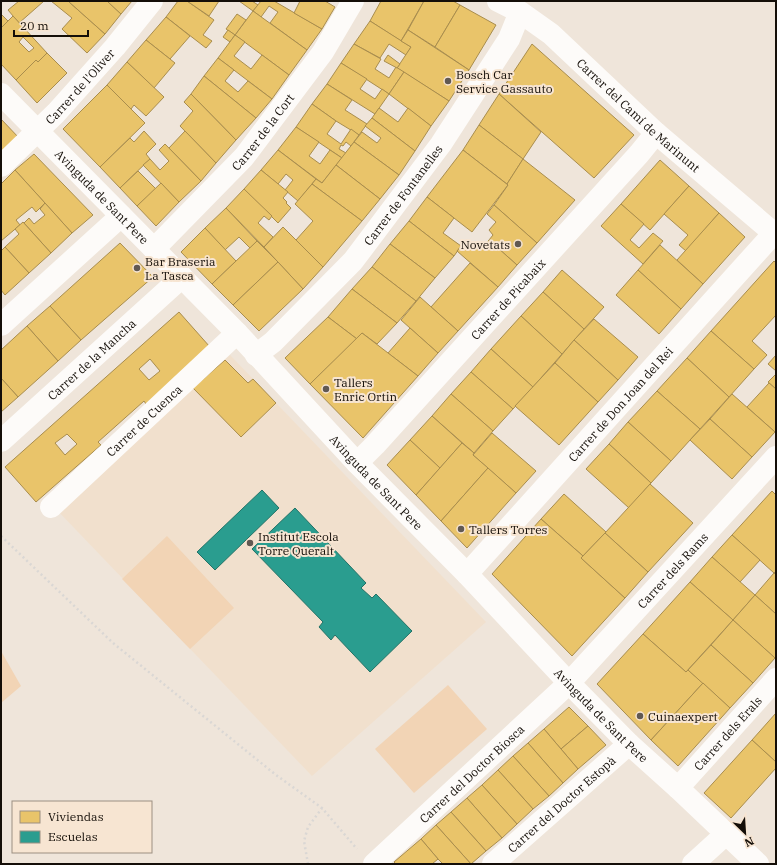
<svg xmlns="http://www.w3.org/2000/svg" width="777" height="865" font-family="'IBM Plex Serif',serif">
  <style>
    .built { fill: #f1e0cd }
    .green { fill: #f2d4b5 }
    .homes { fill: #e9c46a; stroke: #a98d4d; fill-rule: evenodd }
    .schools { fill: #2a9d8f; stroke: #237266 }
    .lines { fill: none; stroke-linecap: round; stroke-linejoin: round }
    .path { stroke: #dad7d4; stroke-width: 2.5; stroke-dasharray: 2 3; stroke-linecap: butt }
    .minor { stroke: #fdfbf9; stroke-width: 22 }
    .poi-dot { fill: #615952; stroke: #f7e5d2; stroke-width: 1.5 }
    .labels { text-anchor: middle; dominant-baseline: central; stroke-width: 4; stroke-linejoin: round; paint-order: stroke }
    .poi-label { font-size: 12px; fill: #140e08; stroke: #f7e5d2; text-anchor: start }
    .street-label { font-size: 12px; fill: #140e08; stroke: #f7e5d2 }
  </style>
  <rect width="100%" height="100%" fill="#efe5da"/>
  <path class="built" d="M 230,355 L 486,622 L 312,776 L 55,508 Z"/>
  <g class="green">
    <path d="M 167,536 L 234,608 L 190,649 L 122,579 Z"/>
    <path d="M 1,651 L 21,686 L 1,703 Z"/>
    <path d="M 448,685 L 487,729 L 414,793 L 375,749 Z"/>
  </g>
  <g class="homes">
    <path d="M 19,1 L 44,1 L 19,23 L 8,10 Z"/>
    <path d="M 51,1 L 68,1 L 105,34 L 87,53 L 62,29 L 72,18 Z"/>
    <path d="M 68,1 L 107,1 L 121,14 L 105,34 Z"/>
    <path d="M 107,1 L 132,1 L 121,14 Z"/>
    <path d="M 178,1 L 187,1 L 214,20 L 203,35 L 212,41 L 206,48 L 166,17 Z"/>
    <path d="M 187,1 L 219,1 L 209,16 Z"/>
    <path d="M 239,1 L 252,1 L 258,5 L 253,11 Z"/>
    <path d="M 261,1 L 274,1 L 322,29 L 307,50 L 270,23 L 278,12 L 269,6 L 261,17 L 253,11 Z"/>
    <path d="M 300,1 L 325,1 L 335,7 L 322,29 L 294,13 Z"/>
    <path d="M 381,1 L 424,1 L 401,41 L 370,21 Z"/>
    <path d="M 424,1 L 453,1 L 460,5 L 435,47 L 408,30 Z"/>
    <path d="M 460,5 L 496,25 L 469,70 L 435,47 Z"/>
    <path d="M 253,11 L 307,50 L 289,75 L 235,35 Z"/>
    <path d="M 1,14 L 8,21 L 1,28 Z"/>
    <path d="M 237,14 L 246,20 L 235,35 L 226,29 Z"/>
    <path d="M 13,16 L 47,53 L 38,62 L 36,60 L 16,80 L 1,64 L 1,28 ZM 23,37 L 34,48 L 29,52 L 19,42 Z"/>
    <path d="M 166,17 L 190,36 L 170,59 L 146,40 Z"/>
    <path d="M 370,21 L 411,47 L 406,55 L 389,44 L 380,58 L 354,44 Z"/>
    <path d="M 228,30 L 235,35 L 230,42 L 223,37 Z"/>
    <path d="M 408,30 L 469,70 L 449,101 L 397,68 L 411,47 L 401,41 Z"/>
    <path d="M 235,35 L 245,42 L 234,56 L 251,69 L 262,55 L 289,75 L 272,99 L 218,58 Z"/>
    <path d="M 146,40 L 175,63 L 154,88 L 127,62 Z"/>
    <path d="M 354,44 L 381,59 L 375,69 L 389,78 L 396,67 L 404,72 L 389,94 L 341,63 Z"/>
    <path d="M 532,44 L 634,135 L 594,178 L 499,94 Z"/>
    <path d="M 47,53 L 67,73 L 37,103 L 16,80 L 36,60 L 38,62 Z"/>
    <path d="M 388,55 L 400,64 L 397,68 L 384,61 Z"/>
    <path d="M 218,58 L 234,70 L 225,81 L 238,92 L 248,81 L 272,99 L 256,118 L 204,76 Z"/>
    <path d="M 127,62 L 164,97 L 146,116 L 134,105 L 131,109 L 107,85 Z"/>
    <path d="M 341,63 L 367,79 L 360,89 L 375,99 L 382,89 L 389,94 L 375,114 L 327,84 Z"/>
    <path d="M 404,72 L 449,101 L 431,126 L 389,94 Z"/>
    <path d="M 204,76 L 256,118 L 236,140 L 191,94 Z"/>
    <path d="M 327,84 L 352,100 L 345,110 L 367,124 L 359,135 L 336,121 L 312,104 Z"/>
    <path d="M 107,85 L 145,123 L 100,167 L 63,129 Z"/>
    <path d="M 191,94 L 236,140 L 216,163 L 180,126 L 193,111 L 184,102 Z"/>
    <path d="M 499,94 L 541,132 L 523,159 L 479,125 Z"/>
    <path d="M 312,104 L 336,121 L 327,134 L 341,144 L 351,129 L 359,135 L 351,146 L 346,142 L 343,146 L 341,145 L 339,149 L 346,153 L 342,158 L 296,127 Z"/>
    <path d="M 379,108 L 398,122 L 408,108 L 431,126 L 415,151 L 372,118 Z"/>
    <path d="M 372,118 L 415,151 L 399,175 L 354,142 L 362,132 L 377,143 L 381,138 L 365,126 Z"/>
    <path d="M 1,119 L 20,139 L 1,156 Z"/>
    <path d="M 479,125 L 523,159 L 507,184 L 463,150 Z"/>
    <path d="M 296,127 L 319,142 L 309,156 L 320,164 L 330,150 L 342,158 L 322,183 L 278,150 Z"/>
    <path d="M 144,131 L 156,144 L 146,154 L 150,159 L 120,188 L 100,167 L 130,138 L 134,142 Z"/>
    <path d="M 185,131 L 216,163 L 201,181 L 169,148 Z"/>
    <path d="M 354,142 L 399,175 L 380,199 L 336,165 Z"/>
    <path d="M 165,144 L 201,181 L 179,202 L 143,165 L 150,159 L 160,170 L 169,161 L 159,150 Z"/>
    <path d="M 278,150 L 316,179 L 298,201 L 285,190 L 293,180 L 286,174 L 278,184 L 261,170 Z"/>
    <path d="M 463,150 L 508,185 L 472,232 L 427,197 Z"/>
    <path d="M 34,154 L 93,215 L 72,233 L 15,170 Z"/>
    <path d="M 523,159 L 575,200 L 537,243 L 494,205 L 508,185 L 507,184 Z"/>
    <path d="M 660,160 L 689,186 L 650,230 L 621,204 Z"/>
    <path d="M 336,165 L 380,199 L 362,221 L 312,184 L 316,179 L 322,183 Z"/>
    <path d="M 15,170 L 45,203 L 36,212 L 32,207 L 16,220 L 20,225 L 1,241 L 1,184 Z"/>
    <path d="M 261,170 L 288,192 L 283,198 L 287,202 L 286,203 L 291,208 L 278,223 L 244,189 Z"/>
    <path d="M 138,171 L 156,189 L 137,206 L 120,188 Z"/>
    <path d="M 161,183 L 179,202 L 156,226 L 137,206 Z"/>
    <path d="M 312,184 L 362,221 L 323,267 L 296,240 L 313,221 L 295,204 Z"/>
    <path d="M 689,186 L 719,213 L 686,251 L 679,245 L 688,235 L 664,214 Z"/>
    <path d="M 244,189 L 272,216 L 269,220 L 264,216 L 258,223 L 273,237 L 264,247 L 226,208 Z"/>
    <path d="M 427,197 L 454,218 L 443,233 L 461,246 L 454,256 L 409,221 Z"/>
    <path d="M 45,203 L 72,233 L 51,253 L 24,223 L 29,218 L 34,224 L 45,215 L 40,209 Z"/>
    <path d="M 621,204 L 644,224 L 630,240 L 639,248 L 653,233 L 663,241 L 643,264 L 601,226 Z"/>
    <path d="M 494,205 L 537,243 L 517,265 L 489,240 L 493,235 L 489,230 L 496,222 L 487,214 Z"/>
    <path d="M 226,208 L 257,241 L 250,248 L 239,237 L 225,250 L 205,228 Z"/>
    <path d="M 719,213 L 745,237 L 703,284 L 677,260 Z"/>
    <path d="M 409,221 L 454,256 L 435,278 L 390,244 Z"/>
    <path d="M 23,222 L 51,253 L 29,273 L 5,247 L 19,234 L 15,229 Z"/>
    <path d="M 283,227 L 323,267 L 303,289 L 264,247 Z"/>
    <path d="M 205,228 L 236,261 L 212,284 L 181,252 Z"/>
    <path d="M 466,240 L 480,251 L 489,240 L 517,265 L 498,287 L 457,251 Z"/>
    <path d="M 257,241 L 278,262 L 233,305 L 212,284 Z"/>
    <path d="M 120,243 L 153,277 L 81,340 L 50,306 Z"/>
    <path d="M 390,244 L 435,278 L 416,301 L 372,267 Z"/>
    <path d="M 660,245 L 703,284 L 681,309 L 638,270 Z"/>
    <path d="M 5,247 L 29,273 L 5,295 L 1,290 L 1,251 Z"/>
    <path d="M 774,261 L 776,263 L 776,315 L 752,341 L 767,355 L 754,369 L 711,331 Z"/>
    <path d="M 278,262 L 303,289 L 259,331 L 233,305 Z"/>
    <path d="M 470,263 L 498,287 L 458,331 L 431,307 Z"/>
    <path d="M 372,267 L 416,301 L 397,323 L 352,289 Z"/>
    <path d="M 562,270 L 604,307 L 584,329 L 543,292 Z"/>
    <path d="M 638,270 L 681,309 L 659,334 L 616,295 Z"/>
    <path d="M 352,289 L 397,323 L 377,344 L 362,333 L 357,339 L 328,317 Z"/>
    <path d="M 543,292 L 584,329 L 562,354 L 521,316 Z"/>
    <path d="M 420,297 L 458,331 L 438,353 L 401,320 Z"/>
    <path d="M 50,306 L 81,340 L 58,361 L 27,326 Z"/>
    <path d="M 179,312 L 210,347 L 146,404 L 144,401 L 98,442 L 101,445 L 36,502 L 5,467 ZM 150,359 L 160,371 L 149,380 L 139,369 ZM 67,434 L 77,444 L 65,455 L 55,443 Z"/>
    <path d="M 521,316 L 562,354 L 533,387 L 491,349 Z"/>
    <path d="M 328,317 L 357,339 L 310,384 L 285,358 Z"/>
    <path d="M 594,319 L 638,357 L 618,380 L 574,340 Z"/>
    <path d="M 27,326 L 58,361 L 18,397 L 1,378 L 1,350 Z"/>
    <path d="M 410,328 L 438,353 L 418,376 L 388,353 Z"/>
    <path d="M 711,331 L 754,369 L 729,397 L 687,358 Z"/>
    <path d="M 362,333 L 418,376 L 363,438 L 310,384 Z"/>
    <path d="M 574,340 L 618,380 L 598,402 L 555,363 Z"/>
    <path d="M 491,349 L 533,387 L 513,409 L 471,372 Z"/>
    <path d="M 776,355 L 776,371 L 768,364 Z"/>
    <path d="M 687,358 L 729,397 L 700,429 L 657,391 Z"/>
    <path d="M 225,360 L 248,383 L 253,379 L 276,403 L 241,437 L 193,388 Z"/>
    <path d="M 555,363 L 598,402 L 559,445 L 515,406 Z"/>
    <path d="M 471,372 L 513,409 L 493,431 L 451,394 Z"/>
    <path d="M 776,374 L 776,389 L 768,382 Z"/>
    <path d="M 1,378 L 18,397 L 1,412 Z"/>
    <path d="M 769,383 L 776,389 L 776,431 L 775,432 L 747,407 Z"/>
    <path d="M 657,391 L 700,429 L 671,461 L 628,422 Z"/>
    <path d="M 451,394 L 493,431 L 474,453 L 432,416 Z"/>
    <path d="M 732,394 L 775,432 L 752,457 L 710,419 Z"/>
    <path d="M 432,416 L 462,443 L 440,468 L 410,440 Z"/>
    <path d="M 710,419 L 752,457 L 732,479 L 690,440 Z"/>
    <path d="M 628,422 L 671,461 L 651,483 L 609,444 Z"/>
    <path d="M 492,433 L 536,471 L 516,493 L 473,455 Z"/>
    <path d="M 410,440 L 440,468 L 416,495 L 387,465 Z"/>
    <path d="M 462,443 L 474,453 L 473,455 L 488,468 L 441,521 L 416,495 Z"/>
    <path d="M 609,444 L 651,483 L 629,508 L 586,469 Z"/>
    <path d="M 488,468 L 516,493 L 467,548 L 441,521 Z"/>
    <path d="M 650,484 L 693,523 L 648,572 L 605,533 Z"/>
    <path d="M 772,491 L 776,495 L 776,571 L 774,573 L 732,535 Z"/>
    <path d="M 564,494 L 606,532 L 583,556 L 541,519 Z"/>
    <path d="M 541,519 L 583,556 L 581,558 L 625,598 L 572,656 L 492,574 Z"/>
    <path d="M 605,533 L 648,572 L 625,598 L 581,558 Z"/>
    <path d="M 732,535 L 760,560 L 740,582 L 712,557 Z"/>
    <path d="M 712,557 L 755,595 L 733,620 L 690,582 Z"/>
    <path d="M 774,573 L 776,575 L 776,614 L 755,595 Z"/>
    <path d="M 690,582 L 733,620 L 686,672 L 643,634 Z"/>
    <path d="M 755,595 L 776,614 L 776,657 L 775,658 L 733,620 Z"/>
    <path d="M 733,620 L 775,658 L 753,683 L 711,645 Z"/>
    <path d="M 643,634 L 686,672 L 688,670 L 703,683 L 651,740 L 597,684 Z"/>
    <path d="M 711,645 L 753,683 L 730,708 L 688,670 Z"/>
    <path d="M 703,683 L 730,708 L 678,766 L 651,740 Z"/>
    <path d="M 569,707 L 588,726 L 561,749 L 544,729 Z"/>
    <path d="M 776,713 L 776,762 L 752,740 Z"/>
    <path d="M 588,726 L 606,745 L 578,769 L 561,749 Z"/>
    <path d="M 544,729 L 578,769 L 563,783 L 528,743 Z"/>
    <path d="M 752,740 L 776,762 L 776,768 L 731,818 L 704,793 Z"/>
    <path d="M 528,743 L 563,783 L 549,796 L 513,756 Z"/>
    <path d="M 513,756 L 549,796 L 533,809 L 498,770 Z"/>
    <path d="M 498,770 L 533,809 L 517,824 L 482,785 Z"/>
    <path d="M 482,785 L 517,824 L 502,838 L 467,798 Z"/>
    <path d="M 467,798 L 502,838 L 486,851 L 451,812 Z"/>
    <path d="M 451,812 L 486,851 L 471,864 L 436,825 Z"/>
    <path d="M 436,825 L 471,864 L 443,864 L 438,859 L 421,839 Z"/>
    <path d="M 421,839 L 438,859 L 432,864 L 396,864 L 394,862 Z"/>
  </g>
  <g class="schools">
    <path d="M 262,490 L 279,508 L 215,570 L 197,552 Z"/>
    <path d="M 295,508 L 366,583 L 361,588 L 372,598 L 376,594 L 412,631 L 370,672 L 335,635 L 331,640 L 319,627 L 323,622 L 252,549 Z"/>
  </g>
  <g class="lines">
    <g class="path">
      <path d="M 1,536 L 113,643 L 276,775 L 322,808 L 357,849"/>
      <path d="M 308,864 L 304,841 L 308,827 L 322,808"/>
    </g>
    <g class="minor">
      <path id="s1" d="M 498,1 L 520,12 L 551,34 L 656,133 L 776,235"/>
      <path id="s2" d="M 1,94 L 237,333 L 357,463 L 467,574 L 569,683 L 629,744 L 678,788 L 758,864"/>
      <path id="s3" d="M 1,166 L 56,113 L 115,47 L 152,1"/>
      <path id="s4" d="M 154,249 L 244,157 L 323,52 L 353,1"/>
      <path d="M 1,325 L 121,216"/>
      <path id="s5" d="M 256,355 L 273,342 L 353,261 L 441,144 L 509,39 L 520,12"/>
      <path id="s6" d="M 1,441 L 182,277"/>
      <path id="s7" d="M 357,463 L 375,445 L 639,154 L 656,133"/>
      <path id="s8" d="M 51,507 L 237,333"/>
      <path id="s9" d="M 467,574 L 774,233"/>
      <path id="s10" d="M 678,788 L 776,679"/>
      <path id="s11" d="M 374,864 L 569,683 L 776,457"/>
      <path id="s12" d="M 493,864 L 629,744"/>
      <path d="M 693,864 L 726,834"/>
    </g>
  </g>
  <g class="poi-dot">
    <circle cx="448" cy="81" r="4"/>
    <circle cx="518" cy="244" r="4"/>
    <circle cx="137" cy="268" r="4"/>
    <circle cx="326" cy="389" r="4"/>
    <circle cx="461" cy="529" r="4"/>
    <circle cx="250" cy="543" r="4"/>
    <circle cx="640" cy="716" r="4"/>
  </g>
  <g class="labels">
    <g class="poi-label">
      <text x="456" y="74">Bosch Car<tspan x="456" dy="14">Service Gassauto</tspan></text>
      <text x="510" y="244" text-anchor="end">Novetats</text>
      <text x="145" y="261">Bar Braseria<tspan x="145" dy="14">La Tasca</tspan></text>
      <text x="334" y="382">Tallers<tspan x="334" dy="14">Enric Ortin</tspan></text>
      <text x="469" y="529">Tallers Torres</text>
      <text x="258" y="536">Institut Escola<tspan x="258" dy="14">Torre Queralt</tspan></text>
      <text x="648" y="716">Cuinaexpert</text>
    </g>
    <g class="street-label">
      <text stroke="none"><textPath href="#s3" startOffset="112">Carrer de l'Oliver</textPath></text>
      <text stroke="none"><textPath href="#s1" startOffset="182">Carrer del Camí de Marinunt</textPath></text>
      <text stroke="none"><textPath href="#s4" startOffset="160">Carrer de la Cort</textPath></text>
      <text stroke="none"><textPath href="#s5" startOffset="218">Carrer de Fontanelles</textPath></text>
      <text stroke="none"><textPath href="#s2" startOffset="144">Avinguda de Sant Pere</textPath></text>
      <text stroke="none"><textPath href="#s7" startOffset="223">Carrer de Picabaix</textPath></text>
      <text stroke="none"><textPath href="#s6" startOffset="122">Carrer de la Mancha</textPath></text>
      <text stroke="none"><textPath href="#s9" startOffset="229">Carrer de Don Joan del Rei</textPath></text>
      <text stroke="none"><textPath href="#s8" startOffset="127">Carrer de Cuenca</textPath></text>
      <text stroke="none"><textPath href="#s2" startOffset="540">Avinguda de Sant Pere</textPath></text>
      <text stroke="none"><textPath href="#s11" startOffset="419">Carrer dels Rams</textPath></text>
      <text stroke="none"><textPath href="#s2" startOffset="864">Avinguda de Sant Pere</textPath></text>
      <text stroke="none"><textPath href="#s10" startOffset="74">Carrer dels Erals</textPath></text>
      <text stroke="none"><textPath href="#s11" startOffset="133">Carrer del Doctor Biosca</textPath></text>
      <text stroke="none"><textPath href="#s12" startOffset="91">Carrer del Doctor Estopà</textPath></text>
    </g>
  </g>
  <rect width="777" height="865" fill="none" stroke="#140e08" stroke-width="4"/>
  <rect x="12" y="801" width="140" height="52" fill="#f7e5d2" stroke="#9c8f81"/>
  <rect x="20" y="811" width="20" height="12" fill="#e9c46a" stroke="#9c8f81"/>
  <text x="48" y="821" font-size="12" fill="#140e08">Viviendas</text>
  <rect x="20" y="831" width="20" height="12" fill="#2a9d8f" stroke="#9c8f81"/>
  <text x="48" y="841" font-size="12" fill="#140e08">Escuelas</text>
  <g transform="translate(745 833) rotate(155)" stroke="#f7e5d2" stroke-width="3" paint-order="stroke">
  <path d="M0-3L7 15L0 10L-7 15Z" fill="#140e08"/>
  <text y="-6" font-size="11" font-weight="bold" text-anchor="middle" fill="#140e08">N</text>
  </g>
  <path d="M14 30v6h74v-6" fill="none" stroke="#140e08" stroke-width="2"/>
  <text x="20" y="30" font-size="12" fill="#140e08" stroke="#f7e5d2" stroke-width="3" paint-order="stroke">20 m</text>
</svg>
